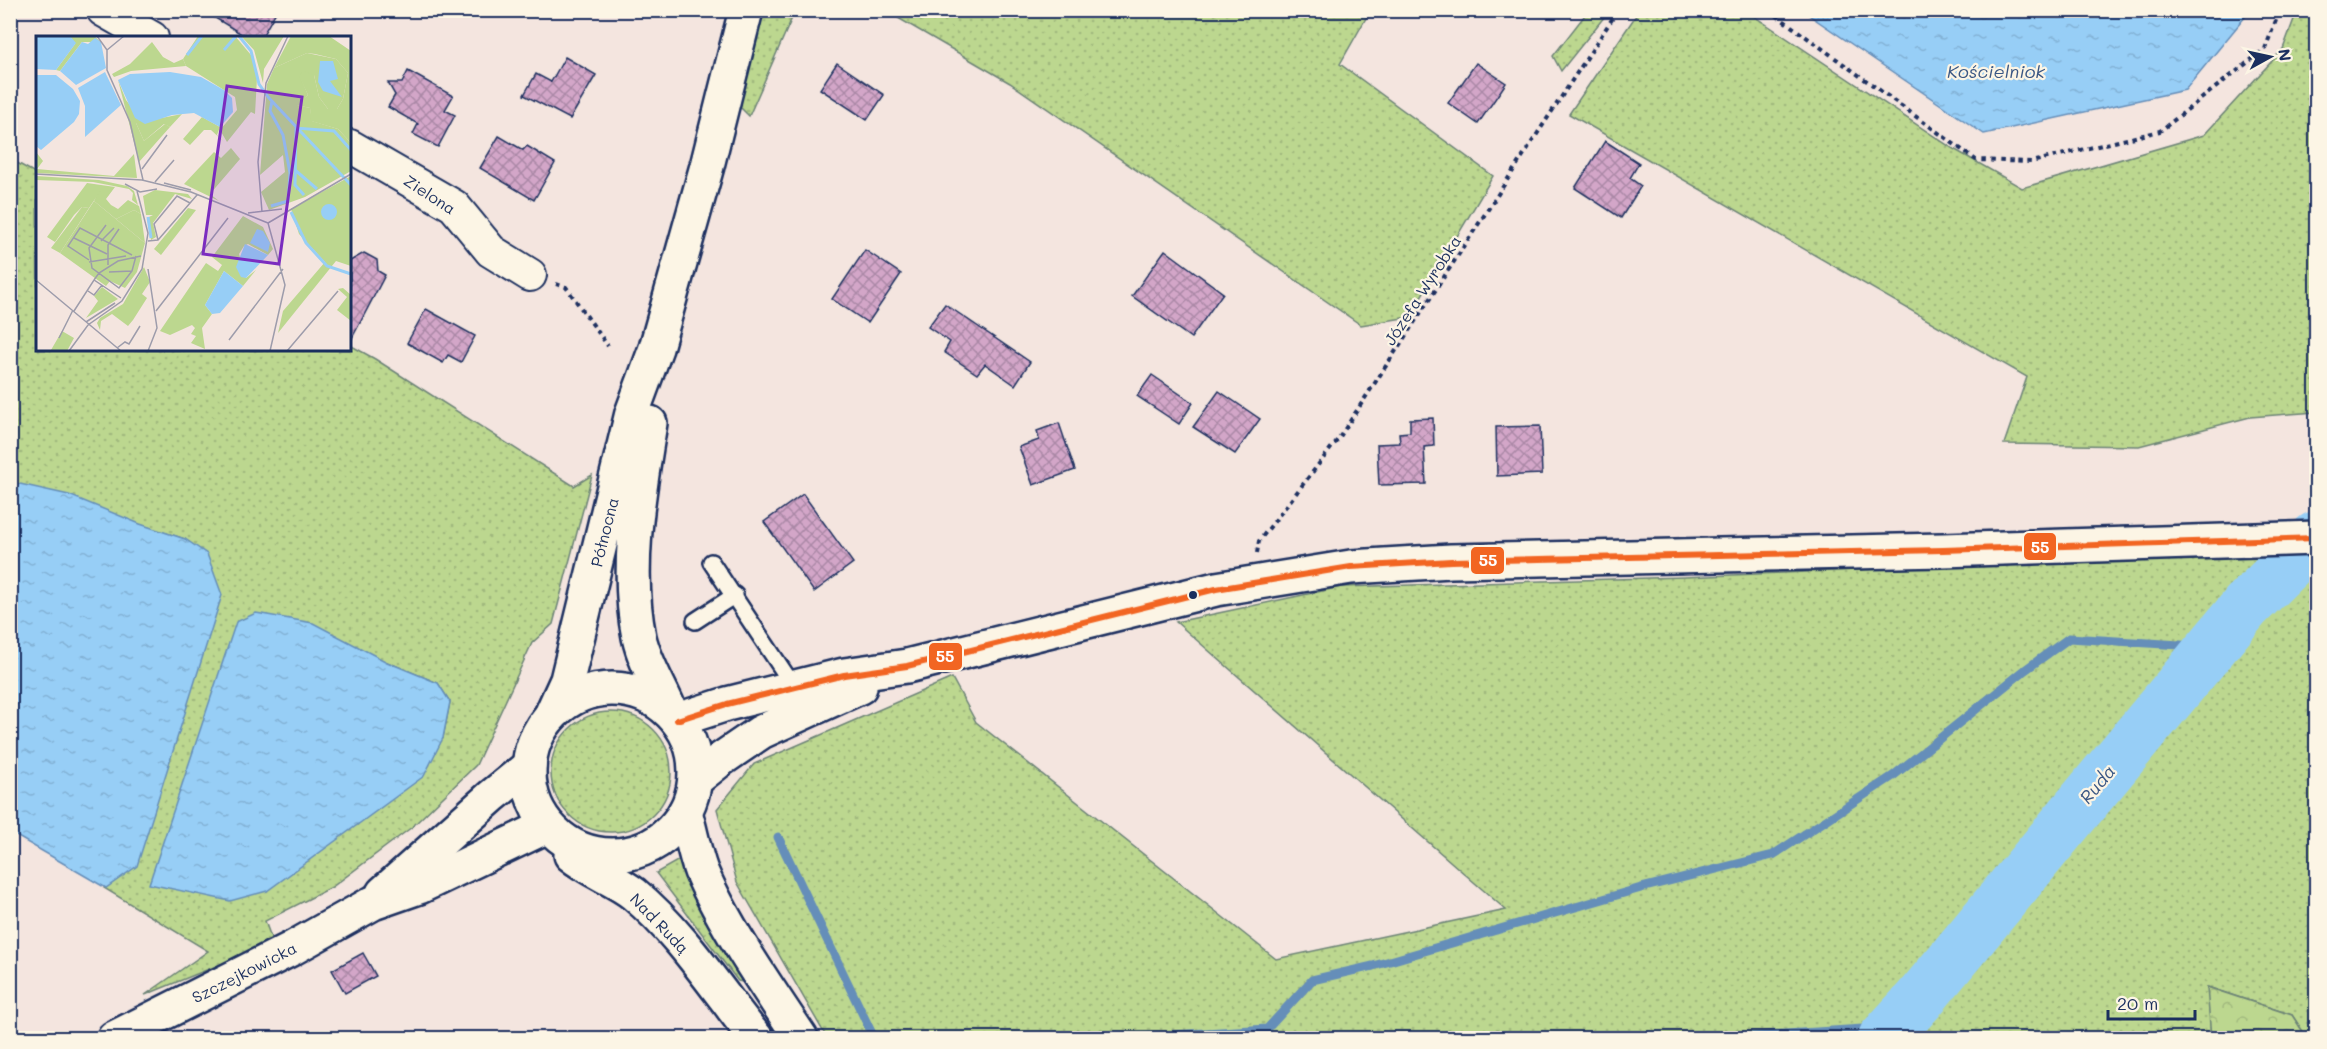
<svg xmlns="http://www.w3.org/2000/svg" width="2327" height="1049" font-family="Mali,sans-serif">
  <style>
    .grass { fill: url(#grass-dots); stroke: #6c8376; stroke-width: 1.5; fill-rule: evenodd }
    .forest { fill: url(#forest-crowns); stroke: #6c8376; stroke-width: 1.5 }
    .water { fill: url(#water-ripples); stroke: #658eb9; stroke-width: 1.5 }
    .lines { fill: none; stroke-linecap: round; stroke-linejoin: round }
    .stream { stroke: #658eb9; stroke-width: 9 }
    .river { stroke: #97cef6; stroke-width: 52 }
    .building { fill: url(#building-cross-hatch); stroke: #1b2f5e; stroke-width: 1.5 }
    .lane-casing { stroke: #1b2f5e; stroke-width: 20 }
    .street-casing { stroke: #1b2f5e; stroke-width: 36 }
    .secondary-casing { stroke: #1b2f5e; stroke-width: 38 }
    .primary-casing { stroke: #1b2f5e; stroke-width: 38 }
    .path { stroke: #1b2f5e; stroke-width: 4; stroke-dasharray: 4.5 4.5; stroke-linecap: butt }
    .lane { stroke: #fcf5e5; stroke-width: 15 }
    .street { stroke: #fcf5e5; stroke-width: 32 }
    .secondary { stroke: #fcf5e5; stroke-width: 33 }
    .primary { stroke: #fcf5e5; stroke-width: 33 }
    .bus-1-casing { stroke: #fcf5e5; stroke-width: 10 }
    .bus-1 { stroke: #f26522; stroke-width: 6 }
    .bus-dot { fill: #1b2f5e; stroke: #fcf5e5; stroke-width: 2 }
    .labels { text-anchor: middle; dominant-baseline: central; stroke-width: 4.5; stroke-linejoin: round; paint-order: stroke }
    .street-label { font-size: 16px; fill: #1b2f5e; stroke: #fcf5e5 }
    .water-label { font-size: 18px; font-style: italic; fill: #3a5784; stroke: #fcf5e5 }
    .inset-river { fill: none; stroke: #97cef6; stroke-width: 3 }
    .inset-road { fill: none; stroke: #9d9cab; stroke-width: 1.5 }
    .view { fill: #7b2cbf; fill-opacity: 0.15; stroke: #7b2cbf; stroke-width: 3 }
    .inset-edge { fill: none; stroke: #1b2f5e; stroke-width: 3 }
    .line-badge { stroke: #fcf5e5; stroke-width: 2 }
    .badge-label { font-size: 16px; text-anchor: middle; font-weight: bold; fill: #fff }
  </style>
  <defs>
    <pattern id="grass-dots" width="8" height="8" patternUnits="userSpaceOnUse" patternTransform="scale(1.5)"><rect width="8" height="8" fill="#bcd78f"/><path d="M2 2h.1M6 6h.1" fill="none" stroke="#a1b97e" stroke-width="1.8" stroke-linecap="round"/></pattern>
    <pattern id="forest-crowns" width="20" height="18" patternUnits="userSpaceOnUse" patternTransform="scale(1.5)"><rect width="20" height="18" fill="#bcd78f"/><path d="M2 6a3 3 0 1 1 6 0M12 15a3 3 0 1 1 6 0" fill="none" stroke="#a1b97e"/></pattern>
    <pattern id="water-ripples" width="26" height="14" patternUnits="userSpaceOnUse" patternTransform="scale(1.5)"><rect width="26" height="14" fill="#97cef6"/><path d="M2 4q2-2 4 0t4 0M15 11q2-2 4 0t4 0" fill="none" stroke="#82b1d5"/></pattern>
    <pattern id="building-cross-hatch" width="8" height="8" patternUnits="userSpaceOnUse" patternTransform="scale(1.5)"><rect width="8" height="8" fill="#d3a6c8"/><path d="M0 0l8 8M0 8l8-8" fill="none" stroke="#aa88a6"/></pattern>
  </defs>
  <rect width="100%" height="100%" fill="#f4e5df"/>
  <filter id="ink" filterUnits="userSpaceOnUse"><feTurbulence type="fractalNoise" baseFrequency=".0167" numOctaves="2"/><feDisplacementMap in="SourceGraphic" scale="12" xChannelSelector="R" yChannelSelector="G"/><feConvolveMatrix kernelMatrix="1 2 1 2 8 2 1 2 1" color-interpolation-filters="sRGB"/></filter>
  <g filter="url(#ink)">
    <g class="grass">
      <path d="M 762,11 L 795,11 L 749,116 L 737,104 Z"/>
      <path d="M 886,11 L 1370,11 L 1340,64 L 1493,176 L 1409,317 L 1361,325 L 1010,83 Z"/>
      <path d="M 1588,11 L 1609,11 L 1561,71 L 1553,56 Z"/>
      <path d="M 1639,11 L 1746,11 L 1952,148 L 2022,188 L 2204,135 L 2283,49 L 2297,11 L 2316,11 L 2316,412 L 2250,417 L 2139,446 L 2004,444 L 2027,377 L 1569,114 Z"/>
      <path d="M 10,159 L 37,174 L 38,350 L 350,350 L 350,345 L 375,359 L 574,486 L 592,475 L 553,624 L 532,643 L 476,765 L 412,827 L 332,887 L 265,921 L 273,943 L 145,995 L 208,951 L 104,888 L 137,865 L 185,539 L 11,483 ZM 387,662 L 438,683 L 450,702 L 443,738 Z"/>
      <path d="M 2316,551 L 2316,1038 L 2307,1038 L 2292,1015 L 2208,987 L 2211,1038 L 827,1038 L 737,882 L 717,809 L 754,764 L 952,678 L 976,722 L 1276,959 L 1506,910 L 1176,622 L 1341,587 L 1684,577 Z"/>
      <circle cx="611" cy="772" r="60"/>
      <path d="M 679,860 L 744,976 L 743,982 L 738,981 L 656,873 Z"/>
    </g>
    <path class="forest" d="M 2207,987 L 2292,1015 L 2307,1038 L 2211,1038 Z"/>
    <g class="water">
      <path d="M 1803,11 L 2250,11 L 2185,90 L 1984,134 Z"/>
      <path d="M 11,482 L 69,495 L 140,524 L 185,539 L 207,554 L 222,595 L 137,866 L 106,888 L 11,833 Z"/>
      <path d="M 256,613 L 313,623 L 387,662 L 438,683 L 450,702 L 443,738 L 424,776 L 267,891 L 230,901 L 149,884 L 236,622 Z"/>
    </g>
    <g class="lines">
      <g class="stream">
        <path d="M 778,837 L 874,1038"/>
        <path d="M 1128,1038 L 1267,1029 L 1312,980 L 1373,966 L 1641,888 L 1773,855 L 1893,776 L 2025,670 L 2069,638 L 2212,647"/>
        <path d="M 1726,1038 L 1893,1027 L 1895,1038"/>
      </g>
      <path class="river" d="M 1884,1038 L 1918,1001 L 2246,606 L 2316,537"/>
    </g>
    <g class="building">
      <path d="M 202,10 L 277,10 L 261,38 L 248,38 Z"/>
      <path d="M 565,57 L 596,75 L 570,119 L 524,95 L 536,74 L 551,82 Z"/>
      <path d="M 837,63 L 884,95 L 867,120 L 820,89 Z"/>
      <path d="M 1476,63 L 1506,83 L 1478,124 L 1448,103 Z"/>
      <path d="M 408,71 L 453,96 L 445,110 L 455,115 L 438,147 L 413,134 L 418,124 L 388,107 L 395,95 L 388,83 L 402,83 Z"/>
      <path d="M 499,136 L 523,150 L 527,146 L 555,163 L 534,200 L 480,168 Z"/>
      <path d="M 1605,141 L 1639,163 L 1630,178 L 1641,186 L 1621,218 L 1575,188 Z"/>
      <path d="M 865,250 L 901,274 L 868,323 L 832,299 Z"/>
      <path d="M 1165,250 L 1223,293 L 1191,338 L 1132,296 Z"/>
      <path d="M 364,253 L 377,260 L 378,271 L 385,275 L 350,342 L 350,261 Z"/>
      <path d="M 945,304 L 1030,362 L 1015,385 L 985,364 L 977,374 L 944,352 L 950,342 L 928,327 Z"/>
      <path d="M 426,309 L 475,336 L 461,362 L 448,355 L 443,363 L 407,343 Z"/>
      <path d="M 1152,375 L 1193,403 L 1179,424 L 1137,396 Z"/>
      <path d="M 1219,391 L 1260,419 L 1235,454 L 1193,427 Z"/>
      <path d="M 1433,418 L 1434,446 L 1424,447 L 1426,484 L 1379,485 L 1377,444 L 1400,443 L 1399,433 L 1410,432 L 1410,419 Z"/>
      <path d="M 1059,423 L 1075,470 L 1033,485 L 1019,447 L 1039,440 L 1037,431 Z"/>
      <path d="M 1540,426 L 1542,474 L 1497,476 L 1496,427 Z"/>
      <path d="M 803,494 L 853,563 L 814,592 L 764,522 Z"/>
      <path d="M 363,953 L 376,976 L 345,993 L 332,970 Z"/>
    </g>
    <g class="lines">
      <defs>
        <g id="lane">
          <path d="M 711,562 L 794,687"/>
          <path d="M 695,621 L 735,595"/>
        </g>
        <g id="street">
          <path d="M 103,10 L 152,38"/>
          <path d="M 350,146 L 454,206 L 491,251 L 530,275"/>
        </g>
        <g id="secondary">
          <path d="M 677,720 L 727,704 L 844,675 L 907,666 L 1216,589 L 1351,567 L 1451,561 L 1943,550 L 2316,538"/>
          <path d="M 695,780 L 720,760 L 761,732 L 860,687"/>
          <path d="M 383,893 L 492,796 L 529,766"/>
          <path d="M 114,1038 L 291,949 L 373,903 L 419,887 L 547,826"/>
        </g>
        <g id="primary">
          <path d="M 650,423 C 639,492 625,568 639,637 C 645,664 661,688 671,713"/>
          <circle cx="612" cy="772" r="83"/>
          <path d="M 551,715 L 567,680 L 632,413 L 656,348 L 707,166 L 746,10"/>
          <path d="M 685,812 C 691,832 694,852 701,871 C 725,927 767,987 801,1038"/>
          <path d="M 571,855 C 590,871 615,879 634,894 C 682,934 717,990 756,1038"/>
        </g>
      </defs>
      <use href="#lane" class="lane-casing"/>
      <use href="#street" class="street-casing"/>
      <use href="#secondary" class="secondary-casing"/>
      <use href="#primary" class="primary-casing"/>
      <g class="path">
        <path d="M 1769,10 L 1976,160 L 2031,162 L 2160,131 L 2265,49 L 2280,10"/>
        <path d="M 556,284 L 566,287 L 608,346"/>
        <path d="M 1257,553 L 1259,541 L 1339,438 L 1618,10"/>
      </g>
      <use href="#lane" class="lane"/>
      <use href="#street" class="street"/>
      <use href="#secondary" class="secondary"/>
      <use href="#primary" class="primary"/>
      <defs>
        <path id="bus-1" d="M 677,720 L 727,704 L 844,675 L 907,666 L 1216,589 L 1351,567 L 1451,561 L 1943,550 L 2316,538"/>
      </defs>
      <use href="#bus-1" class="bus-1-casing"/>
      <use href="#bus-1" class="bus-1"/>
    </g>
  </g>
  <circle class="bus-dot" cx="1193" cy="595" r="5"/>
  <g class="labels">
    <g class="street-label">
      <text transform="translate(430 194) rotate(33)">Zielona</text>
      <text transform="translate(1422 290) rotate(-57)">Józefa Wyrobka</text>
      <text transform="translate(604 532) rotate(-76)">Północna</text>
      <text transform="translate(660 923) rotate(46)">Nad Rudą</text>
      <text transform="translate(244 972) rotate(-27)">Szczejkowicka</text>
    </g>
    <g class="water-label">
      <text x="1996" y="71">Kościelniok</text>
      <text transform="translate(2097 784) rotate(-50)">Ruda</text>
    </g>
  </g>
  <g transform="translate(36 36)">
    <rect width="315" height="315" fill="#f4e5df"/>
    <path d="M 162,0 L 199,0 L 215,19 L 221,42 L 219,78 L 215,76 L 191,106 L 184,94 L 201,74 L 199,61 L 150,30 L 147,23 ZM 271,17 L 300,23 L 312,37 L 307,63 L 301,73 L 292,73 L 283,61 L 278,39 L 264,40 L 272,59 L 261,69 L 274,72 L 276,85 L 302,93 L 315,107 L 315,135 L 269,161 L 233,174 L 225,156 L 249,136 L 247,119 L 224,139 L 231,48 L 238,32 ZM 82,44 L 90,64 L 109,88 L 100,87 L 108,105 L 129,88 L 134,91 L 103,126 ZM 166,81 L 184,91 L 181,99 L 188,106 L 175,94 L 168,94 L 154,109 L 147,103 ZM 195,112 L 204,123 L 174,158 L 183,165 L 148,148 L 178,116 L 185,122 ZM 0,116 L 7,125 L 1,133 L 78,140 L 98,118 L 101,142 L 0,137 ZM 0,140 L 63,144 L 91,150 L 98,155 L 102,169 L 96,164 L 97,157 L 93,153 L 57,146 L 0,144 ZM 315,140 L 315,230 L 300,225 L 242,297 L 247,275 L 289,226 L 263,198 L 255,173 ZM 65,149 L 79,151 L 70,163 L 75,169 L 82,173 L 92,164 L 103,170 L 105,178 L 98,174 L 80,183 L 58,165 ZM 119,154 L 152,158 L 156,163 L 139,158 L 117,187 L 120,201 L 115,204 L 111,182 L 117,179 L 110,179 L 107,160 ZM 46,171 L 53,172 L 24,217 L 15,212 ZM 207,180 L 227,191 L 237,213 L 232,219 L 212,208 L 208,210 L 203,218 L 210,242 L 220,234 L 207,250 L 188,235 L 169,269 L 176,278 L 166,292 L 169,313 L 155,307 L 160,300 L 155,298 L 159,292 L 156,289 L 134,299 L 124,295 L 170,227 L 182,235 L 186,229 L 176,221 ZM 108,231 L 114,246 L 106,258 L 111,262 L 97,284 L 92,290 L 76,278 L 65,285 L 64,294 L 61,287 L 64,282 L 87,268 ZM 66,251 L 82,263 L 50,282 L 62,265 L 58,260 ZM 307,252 L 315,259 L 315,285 L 301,274 L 311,261 L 302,253 ZM 26,295 L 38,302 L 31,315 L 15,314 Z" fill="#bcd78f"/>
    <path d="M 34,0 L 58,0 L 65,6 L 46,6 L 24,35 L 20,34 L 39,8 ZM 205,0 L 248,0 L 228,33 L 227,47 L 218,14 ZM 255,0 L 293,0 L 315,15 L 315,107 L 302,93 L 275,85 L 274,72 L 260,69 L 272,59 L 263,40 L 267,35 L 278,39 L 283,61 L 292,73 L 301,73 L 307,63 L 312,37 L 300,23 L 279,18 L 271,17 L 238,32 ZM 116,6 L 127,21 L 138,27 L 147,23 L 150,30 L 95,35 L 78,41 L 76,38 L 94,28 ZM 146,78 L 134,91 L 128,88 L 108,105 L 100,87 ZM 51,147 L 65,149 L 65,154 L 53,172 L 46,171 L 38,179 L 19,206 L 11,201 ZM 152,172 L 160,174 L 125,219 L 118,213 ZM 98,174 L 105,178 L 109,207 L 80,183 Z" fill="#bcd78f"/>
    <path d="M 58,165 L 109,207 L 101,236 L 89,252 L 74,245 L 70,250 L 24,217 Z" fill="#bcd78f"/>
    <path d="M 0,0 L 34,0 L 40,7 L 20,34 L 0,33 ZM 59,2 L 65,6 L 70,32 L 40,49 L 24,35 L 46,6 L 52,8 ZM 284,25 L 297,25 L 302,43 L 294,45 L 306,61 L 287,55 L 282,46 ZM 69,36 L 85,69 L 49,101 L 49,70 L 42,52 ZM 134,36 L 165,41 L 188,54 L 196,62 L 197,76 L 184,91 L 158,77 L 136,79 L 109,88 L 99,82 L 82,44 L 94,38 ZM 0,39 L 20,39 L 37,53 L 44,65 L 43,78 L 38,86 L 5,114 L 0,110 ZM285 176a8 8 0 1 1 16 0a8 8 0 1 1-16 0ZM 221,193 L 227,195 L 234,207 L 232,216 L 214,207 ZM 209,208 L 232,219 L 210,242 L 205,241 L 200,231 ZM 188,235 L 207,250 L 184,277 L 176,278 L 169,269 Z" fill="#97cef6"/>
    <path class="inset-river" d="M 203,0 L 215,15 L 223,48 L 233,62 L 315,149M 188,14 L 200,0M 151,19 L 166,0M 259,134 L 281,153M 268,159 L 259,149 L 260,92 L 298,95 L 315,114M 235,170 L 252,165 L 254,137 L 247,99 L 234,75 L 236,65M 255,176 L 270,207 L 291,230 L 315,238M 112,181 L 115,202"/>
    <path class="inset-road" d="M 61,0 L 71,14 L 71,34 L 94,86 L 107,144M 71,14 L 88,0M 106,133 L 131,99M 0,138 L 106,144 L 155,156 L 232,187M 119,146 L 138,124M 128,147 L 155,154M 89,148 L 104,156 L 121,153M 226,176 L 222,126 L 230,47 L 252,0M 212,177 L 246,173M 232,187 L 249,249 L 234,315M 232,187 L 315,138M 70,189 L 53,212 L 56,232 L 83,252 L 96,235 L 100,220M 38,202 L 71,218M 122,204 L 118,188 L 141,160 L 154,167M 65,205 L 78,192M 112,205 L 122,204 L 161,159M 53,224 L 32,210 L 44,192 L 96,219M 53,226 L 90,220M 72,229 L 72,209 L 83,193M 73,236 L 96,235M 0,244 L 85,315M 58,244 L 63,237 L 82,225 L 105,220M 52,255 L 58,259 L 66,249M 38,275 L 58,244 L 85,262M 120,275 L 192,182M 50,286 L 79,267M 23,302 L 37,274M 193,304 L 247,233M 81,312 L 89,306 L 93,308 L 104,290M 33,315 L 52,289 L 86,265 L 106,233 L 112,197 L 101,155M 112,315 L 121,292 L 112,233M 251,315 L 302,255"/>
    <path class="view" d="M 191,50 L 266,61 L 243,228 L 167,218 Z"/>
    <rect width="315" height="315" class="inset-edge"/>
  </g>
  <g class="line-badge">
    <rect x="2023" y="532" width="34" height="29" rx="6" fill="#f26522"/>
    <rect x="1470" y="546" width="35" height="29" rx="6" fill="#f26522"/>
    <rect x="928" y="642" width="35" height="29" rx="6" fill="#f26522"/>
  </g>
  <g class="badge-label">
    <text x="2040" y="553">55</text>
    <text x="1488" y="566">55</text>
    <text x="945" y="662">55</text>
  </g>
  <rect width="2327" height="1049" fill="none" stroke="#fcf5e5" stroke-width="36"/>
  <rect x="18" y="18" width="2291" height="1013" fill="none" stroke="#1b2f5e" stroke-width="2" filter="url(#ink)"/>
  <g transform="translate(2270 57) rotate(82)" stroke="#fcf5e5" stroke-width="4.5" paint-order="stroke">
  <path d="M0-4.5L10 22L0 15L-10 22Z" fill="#1b2f5e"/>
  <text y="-9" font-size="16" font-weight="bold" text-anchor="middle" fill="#1b2f5e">N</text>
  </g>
  <path d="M2108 1010v9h87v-9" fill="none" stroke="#1b2f5e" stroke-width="3"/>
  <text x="2117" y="1010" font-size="18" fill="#1b2f5e" stroke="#fcf5e5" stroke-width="4.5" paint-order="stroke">20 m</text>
</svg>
